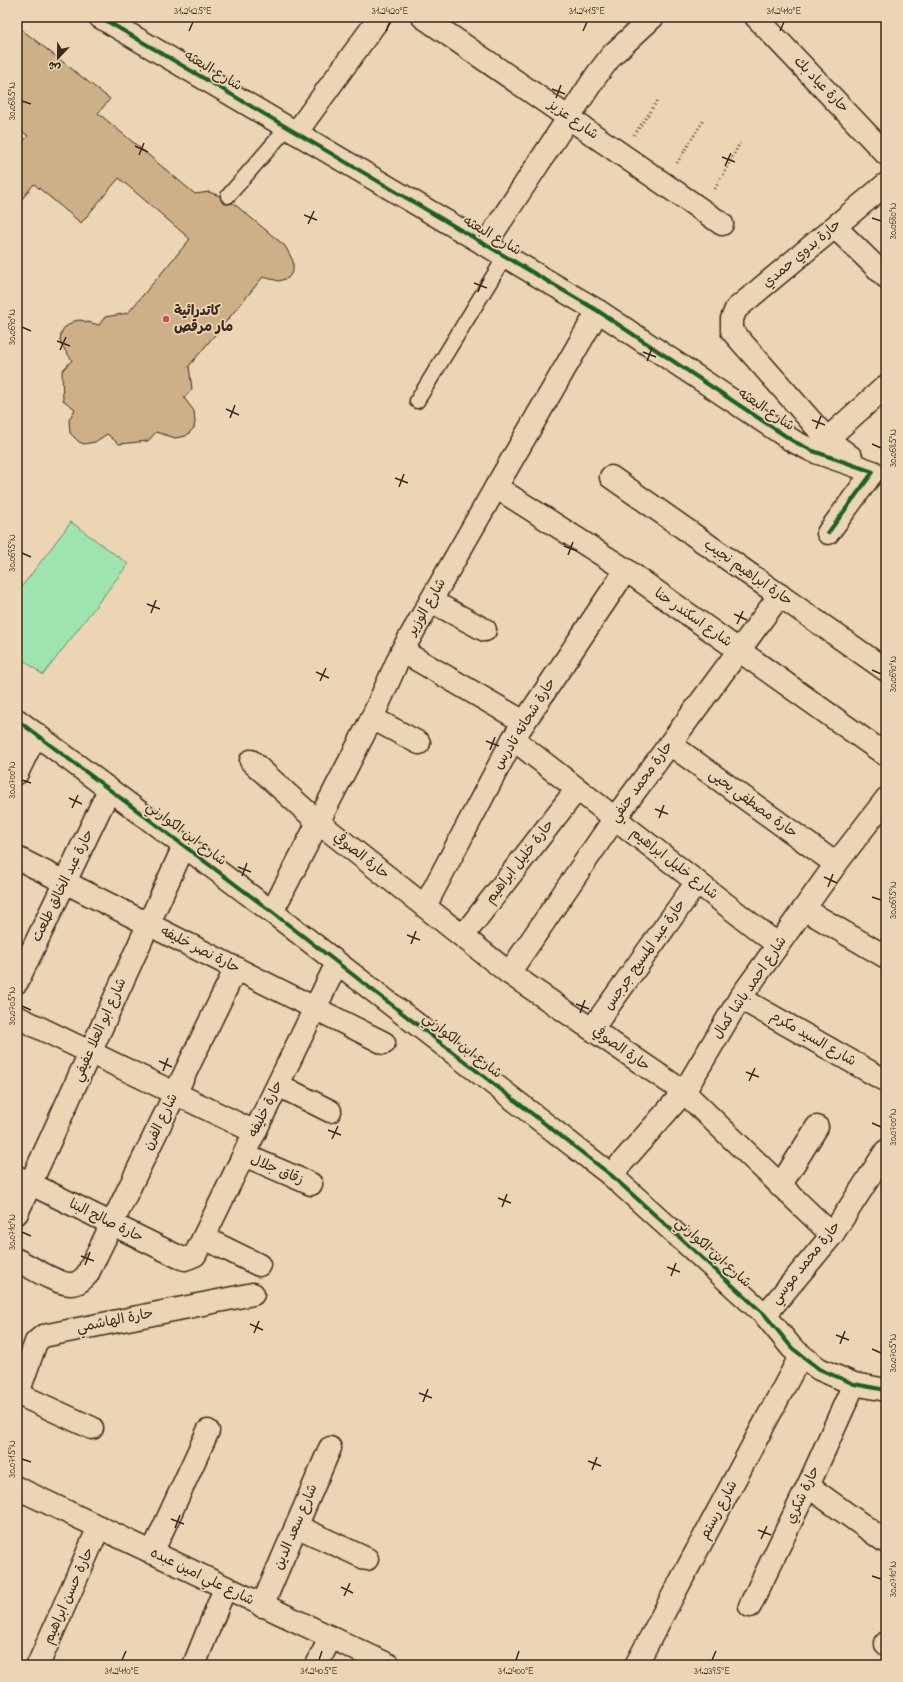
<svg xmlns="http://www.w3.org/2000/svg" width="903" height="1682" font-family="'Indie Flower','Playpen Sans Arabic',sans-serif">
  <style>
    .green { fill: #9ee4b1; stroke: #6c8768 }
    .building { fill: #ceb088; stroke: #3b2a1e }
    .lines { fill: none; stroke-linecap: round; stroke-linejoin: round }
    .service-casing { stroke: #3b2a1e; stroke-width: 17 }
    .minor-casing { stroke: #3b2a1e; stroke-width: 25 }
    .path { stroke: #3b2a1e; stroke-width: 2.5; stroke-dasharray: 1 3; stroke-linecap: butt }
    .service { stroke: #ebd5b4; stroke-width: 14 }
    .minor { stroke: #ebd5b4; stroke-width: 22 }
    .cycleway-casing { stroke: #ebd5b4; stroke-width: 6 }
    .cycleway { stroke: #1b5e20; stroke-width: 4 }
    .ticks { fill: none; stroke: #3b2a1e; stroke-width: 1.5 }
    .poi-dot { fill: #d1495b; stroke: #ebd5b4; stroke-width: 1.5 }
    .labels { text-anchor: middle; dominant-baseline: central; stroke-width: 3.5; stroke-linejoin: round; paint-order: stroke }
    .street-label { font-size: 14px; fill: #3b2a1e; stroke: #ebd5b4 }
    .poi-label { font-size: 14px; font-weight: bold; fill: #3b2a1e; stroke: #ebd5b4; text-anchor: start }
    .neatline { fill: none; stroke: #3b2a1e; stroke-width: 1.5 }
    .ticks-label { font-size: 10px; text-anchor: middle; fill: #3b2a1e }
  </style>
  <rect width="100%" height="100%" fill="#ebd5b4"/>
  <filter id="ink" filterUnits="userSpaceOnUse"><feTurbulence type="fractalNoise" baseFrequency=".025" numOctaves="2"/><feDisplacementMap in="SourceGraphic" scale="8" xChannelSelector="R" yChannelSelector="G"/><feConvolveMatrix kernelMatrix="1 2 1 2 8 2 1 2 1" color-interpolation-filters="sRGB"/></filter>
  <g filter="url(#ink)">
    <path class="green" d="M 71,522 L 128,564 L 43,675 L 17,655 L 17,593 Z"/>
    <path class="building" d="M 17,26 L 110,99 L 98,113 L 195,194 L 209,192 L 220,196 L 222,202 L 226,204 L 233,203 L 285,246 L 293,261 L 293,271 L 288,278 L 279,281 L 263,277 L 189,366 L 192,389 L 184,398 L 194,411 L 195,422 L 194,428 L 186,436 L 175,438 L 156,432 L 148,441 L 119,444 L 107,434 L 95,442 L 84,444 L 79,442 L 70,433 L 69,420 L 75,409 L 63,400 L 62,371 L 72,360 L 62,346 L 60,340 L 61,333 L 64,328 L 74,321 L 80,320 L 99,325 L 105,317 L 128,313 L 190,239 L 119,178 L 81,223 L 34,184 L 17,205 L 17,149 L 28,136 L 17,127 Z"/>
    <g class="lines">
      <defs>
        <g id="service">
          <path d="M 228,196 L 287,128"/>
          <path d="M 417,401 L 505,257"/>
        </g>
        <g id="minor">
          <path d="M 100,17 L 598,311 L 793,441 L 813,451 L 873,472 L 828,533"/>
          <path d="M 423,17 L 722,224"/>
          <path d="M 756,17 L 886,154"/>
          <path d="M 296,133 L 380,17"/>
          <path d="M 835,227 L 886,277"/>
          <path d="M 485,245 L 596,76 L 612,55 L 653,17"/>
          <path d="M 816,449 L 886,386"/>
          <path d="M 851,457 L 827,439 L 732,331 L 732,319 L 736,309 L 886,184"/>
          <path d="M 611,477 L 886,670"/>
          <path d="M 496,487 L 626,570 L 886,755"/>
          <path d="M 431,601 L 485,630"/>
          <path d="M 402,651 L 524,722"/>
          <path d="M 372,718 L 419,743"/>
          <path d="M 17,720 L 272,912 L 611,1175 L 765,1315 L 792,1348 L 819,1369 L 854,1384 L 886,1390"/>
          <path d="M 513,739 L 778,945"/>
          <path d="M 670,744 L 836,864"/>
          <path d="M 251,761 L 318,822 L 509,973 L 684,1092 L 832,1235"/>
          <path d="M 17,773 L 36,734"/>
          <path d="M 17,858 L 384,1043"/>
          <path d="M 425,906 L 513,739 L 626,570"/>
          <path d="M 804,909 L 886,957"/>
          <path d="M 272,912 L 372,718 L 402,651 L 496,487 L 598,311"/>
          <path d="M 463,936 L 577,789"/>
          <path d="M 509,973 L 615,818 L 780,595"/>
          <path d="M 17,982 L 109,790"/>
          <path d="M 740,998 L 886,1081"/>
          <path d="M 17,1017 L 255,1132"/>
          <path d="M 592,1029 L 697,882"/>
          <path d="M 278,1085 L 330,1111"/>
          <path d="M 244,1155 L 311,1184"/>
          <path d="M 611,1175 L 684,1092 L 740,998 L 836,864 L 886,799"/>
          <path d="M 17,1177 L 179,1257 L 185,1259 L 195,1255 L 337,963"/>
          <path d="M 780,1186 L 817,1127"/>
          <path d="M 17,1213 L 184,846"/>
          <path d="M 204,1238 L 259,1265"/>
          <path d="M 17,1260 C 29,1266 59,1285 71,1284 C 78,1284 82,1280 87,1275 L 236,968"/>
          <path d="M 765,1315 L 832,1235 L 886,1151"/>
          <path d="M 18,1394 L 92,1428"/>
          <path d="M 17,1396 L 36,1342 L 43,1336 L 253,1294"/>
          <path d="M 808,1486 L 886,1542"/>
          <path d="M 17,1488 L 389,1665"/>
          <path d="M 296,1526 L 367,1559"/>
          <path d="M 152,1553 L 208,1431"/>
          <path d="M 262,1606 L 330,1448"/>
          <path d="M 750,1606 L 808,1486 L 854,1384"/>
          <path d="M 886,1643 L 886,1644"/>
          <path d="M 38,1665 L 99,1527"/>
          <path d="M 194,1665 L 225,1588"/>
          <path d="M 317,1665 L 330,1638"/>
          <path d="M 636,1665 L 801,1355"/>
        </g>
      </defs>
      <use href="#service" class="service-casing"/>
      <use href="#minor" class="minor-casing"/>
      <g class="path">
        <path d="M 258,17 L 263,20"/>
        <path d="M 634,135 L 658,100"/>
        <path d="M 677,163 L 703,121"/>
        <path d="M 715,189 L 740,143"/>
      </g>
      <use href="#service" class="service"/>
      <use href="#minor" class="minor"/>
      <defs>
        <g id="cycleway">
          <path d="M 100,17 L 598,311 L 793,441 L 813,451 L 873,472 L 828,533"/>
          <path d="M 17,720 L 272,912 L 611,1175 L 765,1315 L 792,1348 L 819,1369 L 854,1384 L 886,1390"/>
        </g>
      </defs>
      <use href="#cycleway" class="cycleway-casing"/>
      <use href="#cycleway" class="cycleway"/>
    </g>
  </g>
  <path class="ticks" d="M 189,31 L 193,22M 386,31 L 390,22M 583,31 L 587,22M 780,31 L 784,22M 552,89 L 565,94M 556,98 L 561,85M 22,101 L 31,104M 135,146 L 148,152M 139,155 L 144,143M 722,157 L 735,162M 725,166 L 731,153M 304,215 L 317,220M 872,218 L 881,221M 308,224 L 314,211M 474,283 L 487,288M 478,292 L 483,279M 22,327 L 31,331M 57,341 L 70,346M 60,350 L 66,337M 643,352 L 656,357M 647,361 L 652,348M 226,409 L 239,415M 230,418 L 235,405M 812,420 L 825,425M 816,429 L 821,416M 872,444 L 881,448M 395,478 L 408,483M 399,487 L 404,474M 564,546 L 577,551M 22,553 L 31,557M 568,555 L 573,542M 147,604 L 160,609M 151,613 L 156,600M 734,614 L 747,620M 737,624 L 743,611M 872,670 L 881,674M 316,672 L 329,678M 320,681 L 326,668M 486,741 L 499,746M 490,750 L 495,737M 22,780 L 31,783M 69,798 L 82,804M 72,808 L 78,795M 655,809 L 668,814M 659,818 L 664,805M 238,867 L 251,872M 242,876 L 247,863M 824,877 L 837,883M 828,887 L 833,874M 872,897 L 881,900M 407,935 L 420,940M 411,944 L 416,931M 576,1004 L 589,1009M 22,1006 L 31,1010M 580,1013 L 585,1000M 159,1061 L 172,1067M 163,1071 L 168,1058M 746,1072 L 759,1077M 749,1081 L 755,1068M 872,1123 L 881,1127M 328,1130 L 341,1135M 332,1139 L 338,1126M 498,1198 L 511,1203M 502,1207 L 507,1194M 22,1232 L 31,1236M 81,1256 L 94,1261M 85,1265 L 90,1252M 667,1267 L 680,1272M 671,1276 L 676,1263M 250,1324 L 263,1330M 254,1333 L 259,1321M 836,1335 L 849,1340M 840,1344 L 845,1331M 872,1349 L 881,1353M 419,1393 L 432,1398M 423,1402 L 428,1389M 22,1459 L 31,1462M 588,1461 L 601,1466M 592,1470 L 597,1457M 171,1519 L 184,1524M 175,1528 L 180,1515M 758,1530 L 771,1535M 761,1539 L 767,1526M 872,1576 L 881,1579M 341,1587 L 353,1593M 344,1596 L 350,1583M 122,1660 L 126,1651M 319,1660 L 322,1651M 516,1660 L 519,1651M 712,1660 L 716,1651"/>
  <circle class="poi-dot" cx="166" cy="319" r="4"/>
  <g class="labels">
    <g class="street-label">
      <text transform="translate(213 71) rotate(31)">شارع البعثه</text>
      <text transform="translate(821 85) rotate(46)">حارة عياد بك</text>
      <text transform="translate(573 120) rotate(35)">شارع عزيز</text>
      <text transform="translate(492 236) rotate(30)">شارع البعثه</text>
      <text transform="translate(802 254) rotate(-40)">حارة بدوي حمدي</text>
      <text transform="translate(766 410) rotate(34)">شارع البعثه</text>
      <text transform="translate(748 573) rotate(35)">حارة ابراهيم نجيب</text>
      <text transform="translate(427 607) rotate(-60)">شارع الوزير</text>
      <text transform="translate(693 618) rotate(35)">شارع اسكندر حنا</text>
      <text transform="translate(525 724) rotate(-58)">حارة شحاته تادرس</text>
      <text transform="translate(642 782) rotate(-54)">حارة محمد حنفي</text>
      <text transform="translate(753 804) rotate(36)">حارة مصطفى يحيى</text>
      <text transform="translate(186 834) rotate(37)">شارع ابن الكوارني</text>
      <text transform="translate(361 856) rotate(38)">حارة الصوفي</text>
      <text transform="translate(520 862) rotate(-52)">حارة خليل ابراهيم</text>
      <text transform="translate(674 864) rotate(38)">شارع خليل ابراهيم</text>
      <text transform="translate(63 886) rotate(-64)">حارة عبد الخالق طلعت</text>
      <text transform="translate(200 950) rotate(27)">حارة نصر خليفه</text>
      <text transform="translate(645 955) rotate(-55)">حارة عبد المسيح جرجس</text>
      <text transform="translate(750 988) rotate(-56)">شارع احمد باشا كمال</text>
      <text transform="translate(100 1030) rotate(-66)">شارع ابو العلا عفيفي</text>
      <text transform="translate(813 1039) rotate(30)">شارع السيد مكرم</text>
      <text transform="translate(462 1046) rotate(38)">شارع ابن الكوارني</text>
      <text transform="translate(621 1049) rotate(35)">حارة الصوفي</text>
      <text transform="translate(266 1109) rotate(-64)">حارة خليفه</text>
      <text transform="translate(161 1122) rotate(-64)">شارع الفرن</text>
      <text transform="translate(277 1170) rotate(23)">زقاق جلال</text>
      <text transform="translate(106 1221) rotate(26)">حارة صالح البنا</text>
      <text transform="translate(713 1253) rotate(42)">شارع ابن الكوارني</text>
      <text transform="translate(806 1263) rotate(-51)">حارة محمد موسي</text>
      <text transform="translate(115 1321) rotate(-11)">حارة الهاشمي</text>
      <text transform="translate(803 1495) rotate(-65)">حارة شكري</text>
      <text transform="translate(719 1510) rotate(-62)">شارع رستم</text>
      <text transform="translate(296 1527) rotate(-67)">شارع سعد الدين</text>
      <text transform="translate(202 1577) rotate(26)">شارع علي امين عبده</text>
      <text transform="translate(69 1596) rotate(-66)">حارة حسن ابراهيم</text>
    </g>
    <g class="poi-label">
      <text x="174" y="311">كاتدرائية<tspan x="174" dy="16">مار مرقص</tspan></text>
    </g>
  </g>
  <rect width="903" height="1682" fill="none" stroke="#ebd5b4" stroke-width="44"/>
  <g transform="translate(58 58) rotate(202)" stroke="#ebd5b4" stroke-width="3" paint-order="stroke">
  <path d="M0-3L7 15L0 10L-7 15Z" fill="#3b2a1e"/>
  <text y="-6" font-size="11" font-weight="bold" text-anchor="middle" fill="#3b2a1e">ش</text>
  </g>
  <rect x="22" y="22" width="859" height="1638" class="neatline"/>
  <g class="ticks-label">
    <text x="193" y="14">31.2425°E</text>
    <text x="390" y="14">31.2420°E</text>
    <text x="587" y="14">31.2415°E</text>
    <text x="784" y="14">31.2410°E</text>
    <text transform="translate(11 101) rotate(-90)" y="4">30.0685°N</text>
    <text transform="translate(892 221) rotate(-90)" y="4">30.0680°N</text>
    <text transform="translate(11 327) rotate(-90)" y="4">30.0690°N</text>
    <text transform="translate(892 448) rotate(-90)" y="4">30.0685°N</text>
    <text transform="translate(11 553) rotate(-90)" y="4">30.0695°N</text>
    <text transform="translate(892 674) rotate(-90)" y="4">30.0690°N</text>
    <text transform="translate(11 780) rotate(-90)" y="4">30.0700°N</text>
    <text transform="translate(892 900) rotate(-90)" y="4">30.0695°N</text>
    <text transform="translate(11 1006) rotate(-90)" y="4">30.0705°N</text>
    <text transform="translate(892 1127) rotate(-90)" y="4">30.0700°N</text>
    <text transform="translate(11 1232) rotate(-90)" y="4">30.0710°N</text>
    <text transform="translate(892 1353) rotate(-90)" y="4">30.0705°N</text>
    <text transform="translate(11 1459) rotate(-90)" y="4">30.0715°N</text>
    <text transform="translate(892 1579) rotate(-90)" y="4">30.0710°N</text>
    <text x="122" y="1674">31.2410°E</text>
    <text x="319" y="1674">31.2405°E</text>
    <text x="516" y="1674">31.2400°E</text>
    <text x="712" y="1674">31.2395°E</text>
  </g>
</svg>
